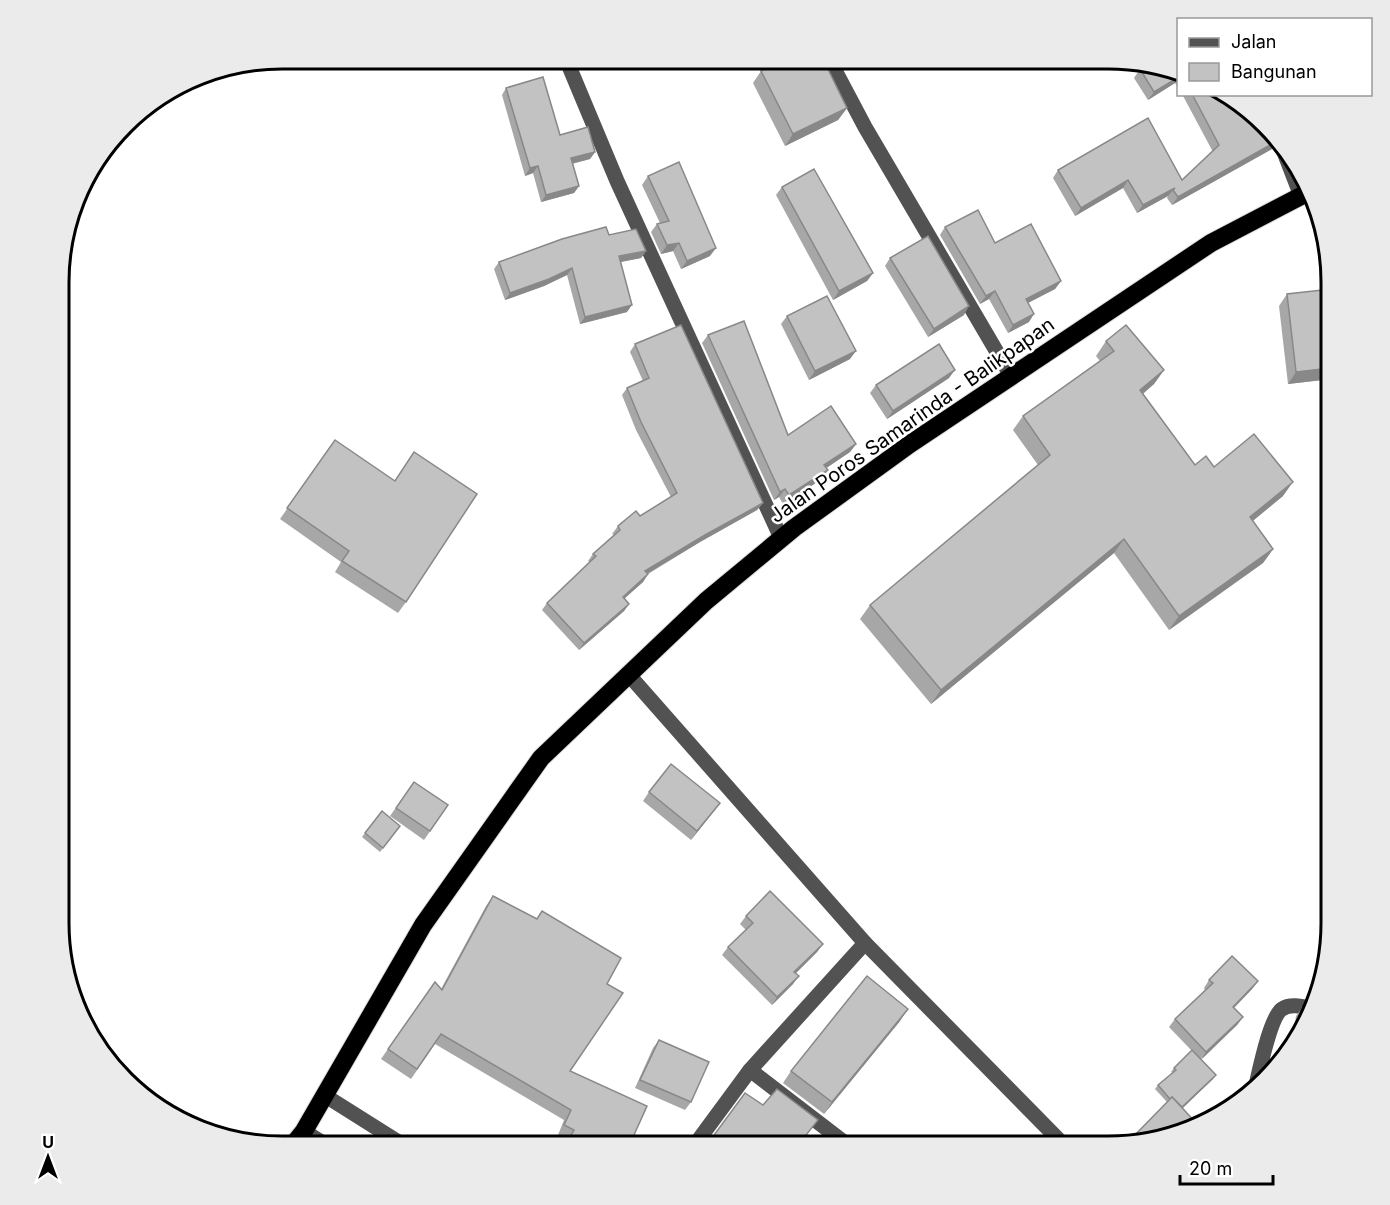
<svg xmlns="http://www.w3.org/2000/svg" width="1390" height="1205" font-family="Inter,sans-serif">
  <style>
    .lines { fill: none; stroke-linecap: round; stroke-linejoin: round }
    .highway-casing { stroke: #dbdbdb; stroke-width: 20 }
    .minor { stroke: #525252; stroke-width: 15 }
    .highway { stroke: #000; stroke-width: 18 }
    .wall { fill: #a7a7a7 }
    .shaded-wall { fill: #888 }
    .building { fill: #c2c2c2; stroke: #888; stroke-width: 1.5 }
    .labels { text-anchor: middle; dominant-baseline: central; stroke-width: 5; stroke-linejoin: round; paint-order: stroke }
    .street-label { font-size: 20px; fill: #000; stroke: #fff }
    .rim { fill: none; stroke: #000; stroke-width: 3 }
  </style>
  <rect width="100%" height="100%" fill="#fff"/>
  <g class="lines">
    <defs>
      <path id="highway" d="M 292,1146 L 304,1131 L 423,925 L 541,758 L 706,601 L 794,528 L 910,444 L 1211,243 L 1301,196 L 1311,193"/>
    </defs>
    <use href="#highway" class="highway-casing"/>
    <g class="minor">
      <path d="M 566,59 L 617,181 L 781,538"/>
      <path d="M 829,59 L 865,127 L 1011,376"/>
      <path d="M 1282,147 L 1301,196"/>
      <path d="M 629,675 L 865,943 L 1065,1146"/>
      <path d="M 750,1070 L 849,1146"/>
      <path d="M 1255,1089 C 1259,1073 1270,1017 1282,1009 C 1291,1003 1304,1007 1314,1009"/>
      <path d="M 324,1095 L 405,1146"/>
      <path d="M 304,1131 L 328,1146"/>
      <path d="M 694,1146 L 750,1070 L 865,943"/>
    </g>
    <use href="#highway" class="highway"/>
  </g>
  <g class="wall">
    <path d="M 1140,69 L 1179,74 L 1179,89 L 1175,83 L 1148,100 L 1134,78 Z"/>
    <path d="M 761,71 L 847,108 L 838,120 L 785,146 L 753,83 Z"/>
    <path d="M 506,88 L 560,135 L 595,152 L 590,159 L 572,164 L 579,186 L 574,193 L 541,202 L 533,173 L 525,176 L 502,95 Z"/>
    <path d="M 1182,94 L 1225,94 L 1272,149 L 1172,205 L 1167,198 L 1168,196 L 1137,213 L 1123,188 L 1075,216 L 1053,178 L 1058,170 L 1182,180 L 1213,152 Z"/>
    <path d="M 648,176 L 710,256 L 681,269 L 673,251 L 661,254 L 651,232 L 657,224 L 660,223 L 642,185 Z"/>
    <path d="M 782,187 L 873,273 L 867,281 L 833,300 L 776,195 Z"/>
    <path d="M 945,227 L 995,243 L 1061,281 L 1055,289 L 1028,303 L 1029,322 L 1008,333 L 989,299 L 980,304 L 940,235 Z"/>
    <path d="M 609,235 L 646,251 L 641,258 L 621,262 L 627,312 L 580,324 L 567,275 L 544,286 L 505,300 L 494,269 L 499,262 Z"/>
    <path d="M 890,258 L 964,315 L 928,337 L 885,266 Z"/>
    <path d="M 1287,294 L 1331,379 L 1288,384 L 1279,306 Z"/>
    <path d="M 787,316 L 850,359 L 809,380 L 781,324 Z"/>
    <path d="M 708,335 L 788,435 L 856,444 L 850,452 L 826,468 L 822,479 L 783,504 L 779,497 L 774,500 L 702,343 Z"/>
    <path d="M 1106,341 L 1164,370 L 1154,384 L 1143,394 L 1195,465 L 1214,467 L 1283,496 L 1253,521 L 1273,549 L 1263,563 L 1169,630 L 1114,553 L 931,704 L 860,619 L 870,605 L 1038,465 L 1013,430 L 1023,416 L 1100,361 L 1096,356 Z"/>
    <path d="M 635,344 L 763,503 L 757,510 L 700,542 L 648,574 L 643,582 L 625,598 L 629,604 L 624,611 L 579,650 L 542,610 L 547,603 L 590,562 L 588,561 L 593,554 L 614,535 L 612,534 L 618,526 L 640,516 L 671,497 L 636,430 L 622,395 L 627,388 L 643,381 L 630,352 Z"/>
    <path d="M 949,378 L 887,419 L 870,393 L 876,385 Z"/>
    <path d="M 335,440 L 406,602 L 398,613 L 335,572 L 341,562 L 280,519 Z"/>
    <path d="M 414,782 L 448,805 L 424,840 L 390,816 Z"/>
    <path d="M 649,792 L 714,811 L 691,840 L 643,801 Z"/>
    <path d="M 382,811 L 400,826 L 380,852 L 362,837 Z"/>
    <path d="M 493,896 L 537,919 L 542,911 L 607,984 L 570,1071 L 629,1146 L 563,1146 L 567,1139 L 558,1135 L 564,1120 L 435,1044 L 411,1079 L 381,1059 L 435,982 L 441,989 L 486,906 Z"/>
    <path d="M 746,916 L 823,944 L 817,952 L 796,973 L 793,984 L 772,1005 L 722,955 L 728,947 L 746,930 L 740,924 Z"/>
    <path d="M 1209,980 L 1258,981 L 1252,989 L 1234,1008 L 1243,1017 L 1237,1025 L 1201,1059 L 1213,1079 L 1183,1108 L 1199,1126 L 1127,1145 L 1132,1138 L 1167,1102 L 1155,1089 L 1158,1085 L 1173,1073 L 1171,1072 L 1174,1068 L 1192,1051 L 1169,1027 L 1175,1019 L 1205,990 L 1204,988 Z"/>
    <path d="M 1302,1008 L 1313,1010 L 1293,1040 L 1296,1016 Z"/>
    <path d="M 900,1021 L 824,1114 L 783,1083 L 791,1071 Z"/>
    <path d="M 659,1040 L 691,1102 L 685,1110 L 635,1088 L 653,1048 Z"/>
  </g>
  <g class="shaded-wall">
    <path d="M 1179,77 L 1179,79 L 1175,83 L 1148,100 L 1154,92 Z"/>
    <path d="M 847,108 L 838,120 L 785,146 L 793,134 Z"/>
    <path d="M 1277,141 L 1272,149 L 1172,205 L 1178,197 Z"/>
    <path d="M 595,152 L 590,159 L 566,165 L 571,158 Z"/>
    <path d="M 538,166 L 533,173 L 525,176 L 530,168 Z"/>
    <path d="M 1128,180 L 1123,188 L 1075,216 L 1081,208 Z"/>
    <path d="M 579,186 L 574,193 L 541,202 L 546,195 Z"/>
    <path d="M 1175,188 L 1168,196 L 1137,213 L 1143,205 Z"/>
    <path d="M 679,243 L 673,251 L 661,254 L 667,245 Z"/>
    <path d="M 716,248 L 710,256 L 681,269 L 687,261 Z"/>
    <path d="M 646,251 L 641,258 L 615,263 L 619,256 Z"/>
    <path d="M 572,268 L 567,275 L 544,286 L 505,300 L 510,293 Z"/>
    <path d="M 873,273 L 867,281 L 833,300 L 839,291 Z"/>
    <path d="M 1061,281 L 1055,289 L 1020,307 L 1026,299 Z"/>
    <path d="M 995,291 L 989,299 L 980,304 L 986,296 Z"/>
    <path d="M 632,305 L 627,312 L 580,324 L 585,317 Z"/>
    <path d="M 969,306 L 964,315 L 928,337 L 934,329 Z"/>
    <path d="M 1034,314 L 1029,322 L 1008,333 L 1013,325 Z"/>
    <path d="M 856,351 L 850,359 L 809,380 L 815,371 Z"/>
    <path d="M 1331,368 L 1331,379 L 1288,384 L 1296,372 Z"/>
    <path d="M 955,370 L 949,378 L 887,419 L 893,411 Z"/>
    <path d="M 1164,370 L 1154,384 L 1130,404 L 1140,390 Z"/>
    <path d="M 856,444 L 850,452 L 819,473 L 824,465 Z"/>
    <path d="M 828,470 L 822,479 L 783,504 L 789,495 Z"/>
    <path d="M 1293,482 L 1283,496 L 1240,531 L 1250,517 Z"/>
    <path d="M 785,489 L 779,497 L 774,500 L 780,492 Z"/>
    <path d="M 763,503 L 757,510 L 700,542 L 640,578 L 645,571 L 705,535 Z"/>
    <path d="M 1124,539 L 1114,553 L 931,704 L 941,690 Z"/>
    <path d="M 1273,549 L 1263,563 L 1169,630 L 1179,616 Z"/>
    <path d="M 648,574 L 643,582 L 618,604 L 623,597 Z"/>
    <path d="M 629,604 L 624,611 L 579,650 L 584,643 Z"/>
    <path d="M 720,803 L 714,811 L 691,840 L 697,831 Z"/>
    <path d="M 823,944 L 817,952 L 789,980 L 794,972 Z"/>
    <path d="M 799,976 L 793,984 L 772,1005 L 777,997 Z"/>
    <path d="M 1258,981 L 1252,989 L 1227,1015 L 1233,1007 Z"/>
    <path d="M 908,1009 L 900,1021 L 824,1114 L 832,1102 Z"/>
    <path d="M 1243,1017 L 1237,1025 L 1201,1060 L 1206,1052 Z"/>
    <path d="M 1216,1075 L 1213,1079 L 1176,1114 L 1179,1110 Z"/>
  </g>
  <g class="building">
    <path d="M 785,59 L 823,59 L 847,108 L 793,134 L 761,71 Z"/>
    <path d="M 1147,65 L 1179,74 L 1179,77 L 1154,92 L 1140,69 Z"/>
    <path d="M 543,77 L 560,135 L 588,127 L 595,152 L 571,158 L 579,186 L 546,195 L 538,166 L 530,168 L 506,88 Z"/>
    <path d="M 1192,94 L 1225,94 L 1266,124 L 1277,141 L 1178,197 L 1173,190 L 1175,188 L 1143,205 L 1128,180 L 1081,208 L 1058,170 L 1148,118 L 1182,180 L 1219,145 Z"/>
    <path d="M 679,162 L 716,248 L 687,261 L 679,243 L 667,245 L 657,224 L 669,221 L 648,176 Z"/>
    <path d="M 814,169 L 873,273 L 839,291 L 782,187 Z"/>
    <path d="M 978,210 L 995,243 L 1031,224 L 1061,281 L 1026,299 L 1034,314 L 1013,325 L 995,291 L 986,296 L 945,227 Z"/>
    <path d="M 606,227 L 609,235 L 636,229 L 646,251 L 619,256 L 632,305 L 585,317 L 572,268 L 549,279 L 510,293 L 499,262 L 562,239 Z"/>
    <path d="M 928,236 L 969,306 L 934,329 L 890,258 Z"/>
    <path d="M 1331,289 L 1331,368 L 1296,372 L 1287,294 Z"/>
    <path d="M 827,296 L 856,351 L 815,371 L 787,316 Z"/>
    <path d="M 744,321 L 788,435 L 831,406 L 856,444 L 824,465 L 828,470 L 789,495 L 785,489 L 780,492 L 708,335 Z"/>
    <path d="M 681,325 L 763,503 L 705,535 L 645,571 L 648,574 L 623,597 L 629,604 L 584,643 L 547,603 L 596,556 L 593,554 L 620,530 L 618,526 L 636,511 L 640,516 L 677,493 L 641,422 L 627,388 L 649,378 L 635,344 Z"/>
    <path d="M 1126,325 L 1164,370 L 1140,390 L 1195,465 L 1206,456 L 1214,467 L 1254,434 L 1293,482 L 1250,517 L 1273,549 L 1179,616 L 1124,539 L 941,690 L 870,605 L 1050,455 L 1023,416 L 1114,351 L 1106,341 Z"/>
    <path d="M 939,344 L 955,370 L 893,411 L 876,385 Z"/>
    <path d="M 335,440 L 395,481 L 414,452 L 477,494 L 406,602 L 342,561 L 349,551 L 287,508 Z"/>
    <path d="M 671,764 L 720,803 L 697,831 L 649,792 Z"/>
    <path d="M 414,782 L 448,805 L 430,831 L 396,808 Z"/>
    <path d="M 382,811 L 400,826 L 383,848 L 365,833 Z"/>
    <path d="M 770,891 L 823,944 L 794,972 L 799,976 L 777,997 L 728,947 L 753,923 L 746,916 Z"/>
    <path d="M 493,896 L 537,919 L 542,911 L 621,958 L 607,984 L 623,993 L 570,1071 L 647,1106 L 629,1146 L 565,1146 L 574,1130 L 564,1125 L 571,1110 L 441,1034 L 417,1069 L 388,1049 L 435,982 L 442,990 Z"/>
    <path d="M 1232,956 L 1258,981 L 1233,1007 L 1243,1017 L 1206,1052 L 1175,1019 L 1213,983 L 1209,980 Z"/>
    <path d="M 867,976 L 908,1009 L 832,1102 L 791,1071 Z"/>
    <path d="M 1302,1008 L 1313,1010 L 1298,1032 Z"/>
    <path d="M 659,1040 L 709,1062 L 691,1102 L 640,1080 Z"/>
    <path d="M 1192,1050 L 1216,1075 L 1182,1107 L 1172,1097 L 1170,1099 L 1158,1085 L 1176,1070 L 1174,1068 Z"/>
    <path d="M 777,1089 L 818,1120 L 806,1135 L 821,1146 L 706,1146 L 745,1093 L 763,1105 Z"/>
    <path d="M 1172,1097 L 1199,1126 L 1136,1142 L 1132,1138 Z"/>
  </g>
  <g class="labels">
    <g class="street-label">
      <text transform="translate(912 420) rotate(-35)">Jalan Poros Samarinda - Balikpapan</text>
    </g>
  </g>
  <path d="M0 0H1390V1205H0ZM282 69H1108A213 213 0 0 1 1321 282V923A213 213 0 0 1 1108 1136H282A213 213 0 0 1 69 923V282A213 213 0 0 1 282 69Z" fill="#ebebeb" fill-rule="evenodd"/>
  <path class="rim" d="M282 69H1108A213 213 0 0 1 1321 282V923A213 213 0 0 1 1108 1136H282A213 213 0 0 1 69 923V282A213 213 0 0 1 282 69Z"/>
  <rect x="1177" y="18" width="195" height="78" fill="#ffffff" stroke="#999999" stroke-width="1.5"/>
  <rect x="1189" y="38" width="30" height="9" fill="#525252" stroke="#999999" stroke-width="1.5"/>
  <text x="1231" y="48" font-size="18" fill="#000000">Jalan</text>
  <rect x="1189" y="63" width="30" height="18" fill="#c2c2c2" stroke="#999999" stroke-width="1.5"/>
  <text x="1231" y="78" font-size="18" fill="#000000">Bangunan</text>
  <g transform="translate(48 1157)" stroke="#ffffff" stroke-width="4.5" paint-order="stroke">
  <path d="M0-4.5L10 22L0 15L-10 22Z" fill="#000000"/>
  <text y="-9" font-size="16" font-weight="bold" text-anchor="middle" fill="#000000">U</text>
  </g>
  <path d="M1180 1175v9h93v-9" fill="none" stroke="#000000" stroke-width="3"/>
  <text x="1189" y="1175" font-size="18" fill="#000000" stroke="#ffffff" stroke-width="4.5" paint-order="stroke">20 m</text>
</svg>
